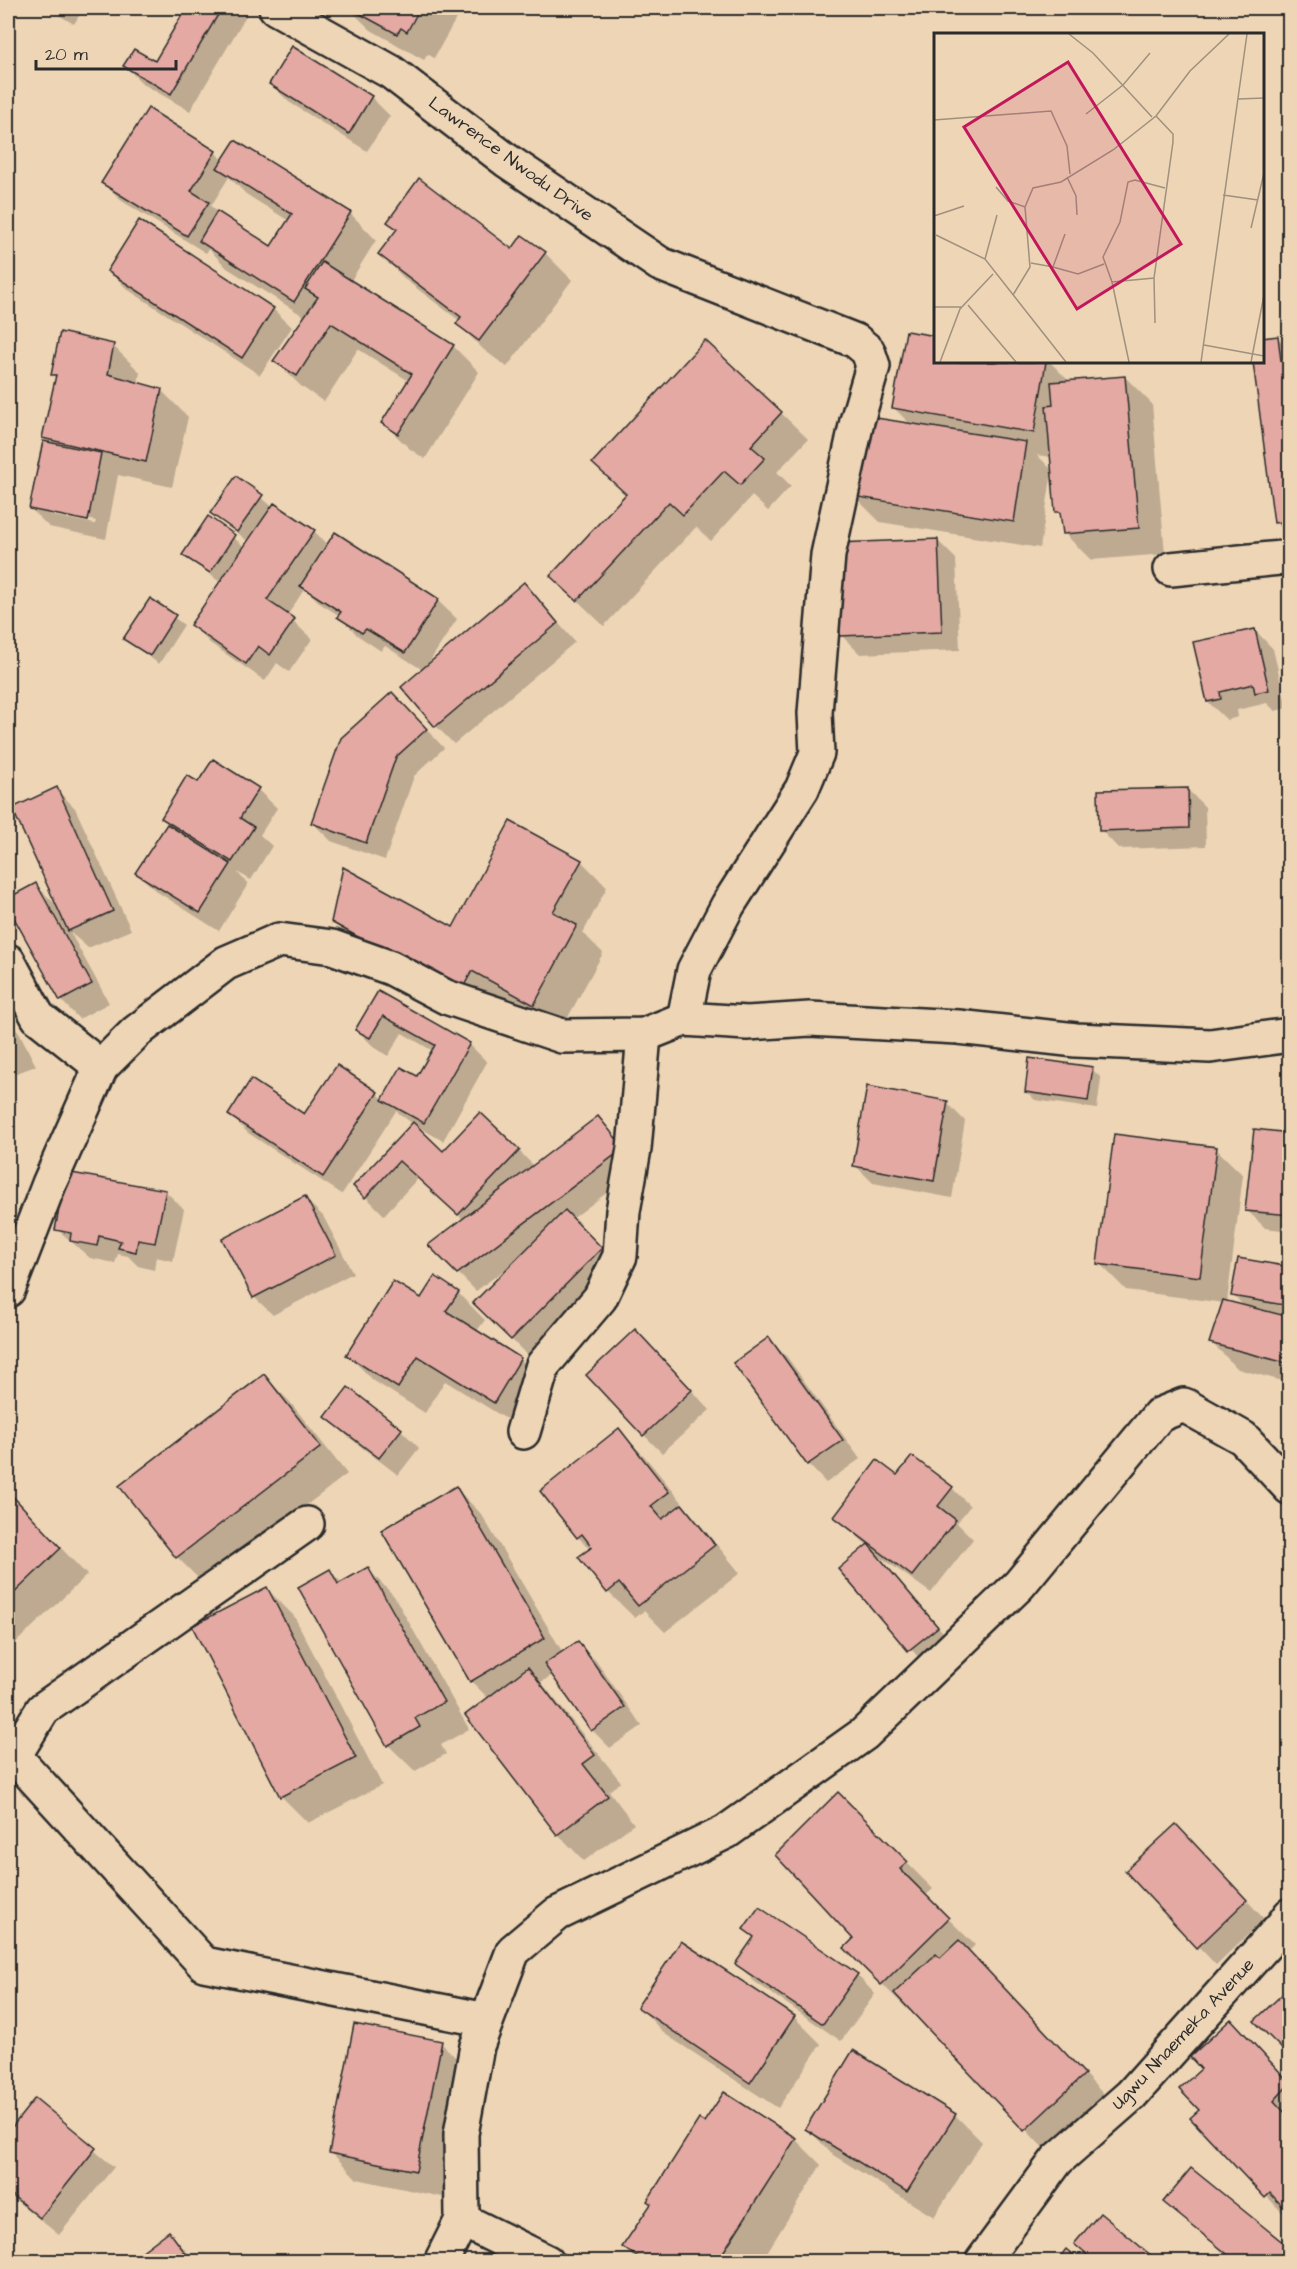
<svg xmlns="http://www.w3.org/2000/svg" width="1297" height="2269" font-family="'Architects Daughter',sans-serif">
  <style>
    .shadow { fill: #0003; fill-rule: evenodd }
    .building { fill: #e3a9a2; stroke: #2b2b2b; stroke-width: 1.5 }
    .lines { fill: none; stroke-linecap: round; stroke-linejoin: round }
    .minor-casing { stroke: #2b2b2b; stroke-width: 38 }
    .minor { stroke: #edd5b6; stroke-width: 33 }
    .labels { text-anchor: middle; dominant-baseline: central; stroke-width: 6; stroke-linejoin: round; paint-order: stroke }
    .street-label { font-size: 18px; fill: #2b2b2b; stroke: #edd5b6 }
    .inset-road { fill: none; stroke: #9f917e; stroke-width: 1.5 }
    .view { fill: #c2185b; fill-opacity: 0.15; stroke: #c2185b; stroke-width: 3 }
    .inset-edge { fill: none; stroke: #2b2b2b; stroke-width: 3 }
  </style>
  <rect width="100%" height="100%" fill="#edd5b6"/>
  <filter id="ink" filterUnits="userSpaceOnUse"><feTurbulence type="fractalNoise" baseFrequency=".0167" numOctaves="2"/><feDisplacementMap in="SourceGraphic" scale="12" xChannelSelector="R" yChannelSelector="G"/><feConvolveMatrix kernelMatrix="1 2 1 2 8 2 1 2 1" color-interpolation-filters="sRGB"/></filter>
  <g filter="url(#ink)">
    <g class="shadow">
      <path d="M 47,8 L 84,8 L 74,24 Z"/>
      <path d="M 188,8 L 241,8 L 247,14 L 190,111 L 143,84 L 125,66 L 155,63 Z"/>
      <path d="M 348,8 L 462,8 L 434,58 L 428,54 L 424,60 L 371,30 Z"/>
      <path d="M 293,48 L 371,97 L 390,116 L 367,151 L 289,102 L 271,84 Z"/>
      <path d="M 215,152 L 223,161 L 350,213 L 376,240 L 350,282 L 453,346 L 479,372 L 425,459 L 410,449 L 383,423 L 409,381 L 358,349 L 324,402 L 302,387 L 275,361 L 305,317 L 227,268 L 209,249 L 206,253 L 122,201 L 103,182 ZM 229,177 L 246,194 L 289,221 L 272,248 L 220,215 L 211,206 Z"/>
      <path d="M 389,221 L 512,251 L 523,237 L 545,253 L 572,280 L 507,367 L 484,350 L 458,324 L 460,321 L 407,281 L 380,254 L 398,231 Z"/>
      <path d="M 140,222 L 273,309 L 292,327 L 260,375 L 127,289 L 109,270 Z"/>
      <path d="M 1278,338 L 1290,350 L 1290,536 L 1276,523 L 1254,362 L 1262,362 Z"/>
      <path d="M 113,346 L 140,372 L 138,384 L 161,390 L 188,417 L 172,487 L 118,475 L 106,539 L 49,527 L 31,509 L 49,444 L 43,438 L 57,379 L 52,374 ZM 50,512 L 96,521 L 95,524 L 50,515 Z"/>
      <path d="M 936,362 L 1050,362 L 1070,382 L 1125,377 L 1152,404 L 1165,554 L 1091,560 L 1064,533 L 1063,517 L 1056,511 L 1052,471 L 1040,548 L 880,522 L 853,495 L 911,425 L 894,408 ZM 1037,455 L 1052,457 L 1053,471 Z"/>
      <path d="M 781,413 L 808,439 L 777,472 L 791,486 L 768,511 L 752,496 L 711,541 L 696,527 L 604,626 L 552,576 L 627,495 L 594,463 Z"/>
      <path d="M 236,478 L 273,507 L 314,531 L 328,545 L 335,534 L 438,601 L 457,619 L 426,667 L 524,584 L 575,642 L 454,744 L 436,726 L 423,670 L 385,646 L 381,651 L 357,635 L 340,616 L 321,604 L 305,588 L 287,616 L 312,639 L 289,672 L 277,663 L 265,681 L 210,643 L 192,625 L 221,583 L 184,554 L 209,518 L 245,547 L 249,542 L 212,513 Z"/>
      <path d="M 937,540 L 956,559 L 960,650 L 860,654 L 842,636 Z"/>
      <path d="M 150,600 L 184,625 L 159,664 L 125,639 Z"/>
      <path d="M 1255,630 L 1273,649 L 1287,708 L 1275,711 L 1267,703 L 1237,710 L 1238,717 L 1227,720 L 1208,702 Z"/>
      <path d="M 410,712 L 444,748 L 414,776 L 385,860 L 331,841 L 313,823 Z"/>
      <path d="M 213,761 L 258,790 L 277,808 L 260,835 L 272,846 L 251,880 L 237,872 L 248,884 L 219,931 L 156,891 L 137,873 L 169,824 L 163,818 L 199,784 Z"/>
      <path d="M 56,789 L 75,808 L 131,930 L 88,948 L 70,932 L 109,1003 L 79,1019 L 61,1000 L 8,904 L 8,900 L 35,884 L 59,908 Z"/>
      <path d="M 1187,789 L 1205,807 L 1206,846 L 1119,849 L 1101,830 Z"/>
      <path d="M 581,861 L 607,887 L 583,933 L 603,953 L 561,1030 L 499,997 L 487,1019 L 360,949 L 333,922 L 453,929 Z"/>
      <path d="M 378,993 L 469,1044 L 487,1062 L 443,1141 L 417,1126 L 443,1153 L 519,1151 L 534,1166 L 598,1118 L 641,1167 L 572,1219 L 619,1267 L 530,1358 L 475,1303 L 508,1267 L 476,1291 L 430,1245 L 464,1220 L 418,1178 L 384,1215 L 355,1186 L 413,1124 L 396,1111 L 342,1194 L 248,1133 L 230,1115 L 305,1116 L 377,1093 L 384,1100 L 418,1078 L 433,1051 L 402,1033 L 388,1056 L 375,1048 L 357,1030 Z"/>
      <path d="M 8,1021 L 19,1032 L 36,1066 L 8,1076 Z"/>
      <path d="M 1092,1069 L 1101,1078 L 1097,1109 L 1035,1100 L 1026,1091 Z"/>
      <path d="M 947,1103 L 965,1121 L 952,1198 L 873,1183 L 855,1165 Z"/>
      <path d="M 1290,1135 L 1290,1231 L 1265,1228 L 1247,1210 Z"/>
      <path d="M 1216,1149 L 1243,1175 L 1227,1302 L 1245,1307 L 1233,1295 L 1290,1308 L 1290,1383 L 1238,1369 L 1211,1342 L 1224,1303 L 1126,1290 L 1099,1263 Z"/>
      <path d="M 165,1191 L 184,1209 L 173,1261 L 156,1257 L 154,1270 L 138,1266 L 128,1256 L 118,1254 L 115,1263 L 90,1258 L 57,1229 Z"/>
      <path d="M 304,1198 L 323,1216 L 353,1273 L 273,1315 L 254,1297 Z"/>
      <path d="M 458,1293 L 485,1320 L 476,1332 L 520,1359 L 547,1386 L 521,1428 L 445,1381 L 425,1413 L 374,1381 L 348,1355 L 421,1300 Z"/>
      <path d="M 768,1339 L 787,1357 L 860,1459 L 826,1483 L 808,1464 L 735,1363 Z"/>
      <path d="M 653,1349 L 710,1410 L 662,1453 L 644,1435 Z"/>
      <path d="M 264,1376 L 290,1402 L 347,1474 L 204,1584 L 177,1557 L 122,1486 Z"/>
      <path d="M 327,1417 L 401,1430 L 419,1448 L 398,1475 L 346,1435 Z"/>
      <path d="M 619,1430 L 645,1457 L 740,1573 L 665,1632 L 644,1611 L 635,1618 L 608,1592 L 591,1550 L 578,1537 Z"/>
      <path d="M 897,1478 L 952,1488 L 970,1506 L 957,1523 L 973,1539 L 931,1593 L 872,1551 L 955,1646 L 928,1668 L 840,1569 L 868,1546 L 836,1517 Z"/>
      <path d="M 456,1488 L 482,1515 L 563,1653 L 578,1643 L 596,1661 L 642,1726 L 610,1748 L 592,1730 L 553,1675 L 541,1682 L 621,1782 L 609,1791 L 634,1824 L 584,1861 L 558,1834 L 489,1699 L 471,1681 Z"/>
      <path d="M 8,1493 L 87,1575 L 8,1650 Z"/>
      <path d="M 368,1569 L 394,1596 L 469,1729 L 441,1745 L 446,1754 L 415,1771 L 388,1745 L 330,1571 L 343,1584 Z"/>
      <path d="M 267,1589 L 294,1616 L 382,1785 L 308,1823 L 281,1796 Z"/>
      <path d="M 838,1794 L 933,1889 L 925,1896 L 975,1945 L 968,1952 L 1110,2101 L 1051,2156 L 911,2009 L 909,2011 L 846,1948 L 855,1939 Z"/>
      <path d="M 1195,1844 L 1264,1919 L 1216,1965 L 1198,1946 Z"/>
      <path d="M 745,1929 L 857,1975 L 875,1994 L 841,2041 L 755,1982 L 737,1964 L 754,1938 Z"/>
      <path d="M 639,2007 L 794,2017 L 821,2044 L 778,2108 L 665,2034 Z"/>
      <path d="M 1231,2021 L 1290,2083 L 1290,2221 L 1193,2118 L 1201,2110 L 1203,2069 Z"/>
      <path d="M 441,2043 L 468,2070 L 442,2197 L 357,2179 L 331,2152 Z"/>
      <path d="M 35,2101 L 114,2167 L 59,2235 L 8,2194 L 8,2135 Z"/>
      <path d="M 955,2115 L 982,2142 L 934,2217 L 833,2155 L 807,2128 Z"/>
      <path d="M 704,2124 L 795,2139 L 821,2165 L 761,2262 L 639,2262 L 624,2247 Z"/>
      <path d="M 1165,2202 L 1290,2262 L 1235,2262 Z"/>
      <path d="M 169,2233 L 197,2262 L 130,2262 Z"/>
    </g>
    <g class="building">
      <path d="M 186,8 L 222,8 L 171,94 L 123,66 L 134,49 L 155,61 Z"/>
      <path d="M 349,8 L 420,8 L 407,32 L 401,28 L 397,34 Z"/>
      <path d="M 292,46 L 372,96 L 349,134 L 269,84 Z"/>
      <path d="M 148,108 L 216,151 L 191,191 L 209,202 L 187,236 L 101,183 Z"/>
      <path d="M 235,140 L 351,212 L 294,302 L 199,241 L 217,211 L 271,246 L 292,214 L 217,168 Z"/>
      <path d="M 419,178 L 512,249 L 522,235 L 546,252 L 479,341 L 456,324 L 461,317 L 378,254 L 397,229 L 387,222 Z"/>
      <path d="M 139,220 L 274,308 L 242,358 L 107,271 Z"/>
      <path d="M 322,262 L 454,345 L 398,434 L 381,423 L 412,374 L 331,323 L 297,376 L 273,361 L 318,297 L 305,289 Z"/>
      <path d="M 906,331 L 936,336 L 936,362 L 1046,362 L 1034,433 L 892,408 Z"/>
      <path d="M 60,332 L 114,344 L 108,374 L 162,389 L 146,462 L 42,438 L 56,375 L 51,375 Z"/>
      <path d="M 1278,336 L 1281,361 L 1290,360 L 1290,521 L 1274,523 L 1253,362 L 1262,362 L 1262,338 Z"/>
      <path d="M 705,340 L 782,412 L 751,446 L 765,458 L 740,485 L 724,471 L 683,515 L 669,502 L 577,601 L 550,576 L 626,494 L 592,463 Z"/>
      <path d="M 1125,376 L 1139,528 L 1063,534 L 1060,512 L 1055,512 L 1046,406 L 1053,405 L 1051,382 Z"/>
      <path d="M 864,416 L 1026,442 L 1014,522 L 852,496 Z"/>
      <path d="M 43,441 L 101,453 L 88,521 L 29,509 Z"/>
      <path d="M 236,476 L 263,495 L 237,532 L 210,513 Z"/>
      <path d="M 274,503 L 315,530 L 267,600 L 295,619 L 270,655 L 258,646 L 246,664 L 190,625 Z"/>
      <path d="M 208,516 L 235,535 L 210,573 L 182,555 Z"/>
      <path d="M 335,532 L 439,599 L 405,653 L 366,629 L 362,633 L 337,617 L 341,612 L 300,586 Z"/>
      <path d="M 938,539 L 942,632 L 840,636 L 836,543 Z"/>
      <path d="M 524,582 L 558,623 L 435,727 L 401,687 Z"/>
      <path d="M 150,598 L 176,615 L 150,656 L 123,639 Z"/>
      <path d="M 1255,629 L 1269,690 L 1255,693 L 1253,684 L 1220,692 L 1221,699 L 1207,702 L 1193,642 Z"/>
      <path d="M 392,692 L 427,729 L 396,757 L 366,843 L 311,823 L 341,738 Z"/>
      <path d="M 213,759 L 259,788 L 240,818 L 254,827 L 232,862 L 161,818 L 187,775 L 198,782 Z"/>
      <path d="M 57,787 L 113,911 L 68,931 L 12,808 Z"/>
      <path d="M 1188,788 L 1189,828 L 1099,831 L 1098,790 Z"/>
      <path d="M 510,821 L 582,860 L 553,912 L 577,925 L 534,1005 L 472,971 L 460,993 L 331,922 L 343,867 L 453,927 Z"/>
      <path d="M 167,824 L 231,864 L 200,913 L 135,873 Z"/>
      <path d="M 36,883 L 92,984 L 60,1001 L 8,907 L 8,898 Z"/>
      <path d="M 378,991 L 470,1043 L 424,1123 L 382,1100 L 401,1067 L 417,1076 L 435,1045 L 383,1016 L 370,1038 L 355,1030 Z"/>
      <path d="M 1029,1058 L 1093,1067 L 1088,1101 L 1025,1092 Z"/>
      <path d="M 337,1065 L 378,1092 L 323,1177 L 228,1115 L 251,1079 L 304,1114 Z"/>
      <path d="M 867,1086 L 948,1101 L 934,1181 L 853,1166 Z"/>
      <path d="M 480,1112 L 520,1150 L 458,1215 L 399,1161 L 365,1198 L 353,1186 L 413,1122 L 443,1151 Z"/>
      <path d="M 598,1116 L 624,1148 L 457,1274 L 428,1245 Z"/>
      <path d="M 1254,1129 L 1290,1133 L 1290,1215 L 1245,1211 Z"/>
      <path d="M 1114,1134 L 1217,1147 L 1200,1277 L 1097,1264 Z"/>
      <path d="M 66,1172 L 166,1190 L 155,1243 L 138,1240 L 136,1252 L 118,1248 L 121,1241 L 99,1236 L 97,1246 L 70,1241 L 71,1233 L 55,1230 Z"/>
      <path d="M 305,1196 L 336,1255 L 253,1298 L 222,1239 Z"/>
      <path d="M 565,1210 L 602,1248 L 511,1340 L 473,1303 Z"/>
      <path d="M 1238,1258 L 1290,1267 L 1290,1306 L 1231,1296 Z"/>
      <path d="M 435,1276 L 459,1292 L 446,1311 L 521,1358 L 494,1403 L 418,1356 L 398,1388 L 346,1355 L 393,1281 L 421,1298 Z"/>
      <path d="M 1223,1300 L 1290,1317 L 1290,1364 L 1209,1343 Z"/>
      <path d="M 635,1329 L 692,1390 L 643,1436 L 586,1375 Z"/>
      <path d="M 769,1337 L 843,1440 L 807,1465 L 733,1363 Z"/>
      <path d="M 264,1374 L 321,1447 L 176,1558 L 119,1486 Z"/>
      <path d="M 348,1387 L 402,1429 L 379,1458 L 325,1417 Z"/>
      <path d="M 619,1428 L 669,1492 L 651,1506 L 662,1519 L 682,1504 L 715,1545 L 638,1606 L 619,1583 L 607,1593 L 578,1557 L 592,1547 L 582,1534 L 577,1538 L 540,1491 Z"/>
      <path d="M 912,1456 L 953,1487 L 938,1506 L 956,1520 L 912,1576 L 834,1517 L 877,1460 L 897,1475 Z"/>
      <path d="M 456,1486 L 545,1638 L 470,1682 L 381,1530 Z"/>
      <path d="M 8,1491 L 61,1548 L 8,1599 Z"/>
      <path d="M 868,1544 L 938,1627 L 908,1651 L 838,1569 Z"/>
      <path d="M 368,1567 L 444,1702 L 415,1718 L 420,1727 L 387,1746 L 298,1587 L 330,1569 L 338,1584 Z"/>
      <path d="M 267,1587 L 356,1758 L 280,1797 L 192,1626 Z"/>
      <path d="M 578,1641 L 625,1707 L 591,1731 L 544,1664 Z"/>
      <path d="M 528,1667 L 595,1755 L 583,1764 L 608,1796 L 557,1835 L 465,1715 Z"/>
      <path d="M 838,1792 L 908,1862 L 900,1869 L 949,1918 L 881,1985 L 844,1948 L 853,1939 L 775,1855 Z"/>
      <path d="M 1176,1824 L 1247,1900 L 1197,1948 L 1125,1871 Z"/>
      <path d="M 759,1907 L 858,1974 L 823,2024 L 735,1964 L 754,1937 L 743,1929 Z"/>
      <path d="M 959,1940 L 1085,2074 L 1024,2131 L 894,1993 L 936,1954 L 940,1958 Z"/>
      <path d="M 681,1941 L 795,2016 L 750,2083 L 637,2007 Z"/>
      <path d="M 1290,1987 L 1290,2057 L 1254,2021 Z"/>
      <path d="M 1231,2019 L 1290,2083 L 1274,2101 L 1290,2118 L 1290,2214 L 1270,2193 L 1265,2198 L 1190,2118 L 1199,2110 L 1179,2089 L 1201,2069 L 1190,2057 Z"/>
      <path d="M 354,2024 L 442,2041 L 416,2171 L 329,2153 Z"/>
      <path d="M 853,2050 L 956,2114 L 907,2192 L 805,2129 Z"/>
      <path d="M 724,2092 L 796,2138 L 717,2262 L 645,2262 L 622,2247 L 651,2204 L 647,2201 L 699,2119 L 704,2122 Z"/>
      <path d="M 35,2098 L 96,2148 L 40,2218 L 8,2192 L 8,2132 Z"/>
      <path d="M 1191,2168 L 1290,2248 L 1290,2262 L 1237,2262 L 1163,2202 Z"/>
      <path d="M 1100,2213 L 1159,2262 L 1095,2262 L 1074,2244 Z"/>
      <path d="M 169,2231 L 192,2262 L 128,2262 Z"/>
      <path d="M 1066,2249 L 1081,2262 L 1056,2262 Z"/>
    </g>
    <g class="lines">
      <defs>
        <g id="minor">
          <path d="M 276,8 L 391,72 L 506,160 L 660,264 L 856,341 L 868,351 L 873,366 L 857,421 L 828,555 L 815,713 L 817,753 L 802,789 L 728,905 L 694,970 L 684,1019"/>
          <path d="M 1171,569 L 1290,557"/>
          <path d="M 8,961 L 38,1017 L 101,1067"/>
          <path d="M 8,1290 L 49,1184 L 101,1067 L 136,1032 L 226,963 L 279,940 L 332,947 L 391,968 L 446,997 L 562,1036 L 644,1035 L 684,1019 L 747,1023 L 810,1019 L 958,1027 L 1076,1040 L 1210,1046 L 1290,1035"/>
          <path d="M 523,1432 L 543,1365 L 600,1298 L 620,1256 L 623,1211 L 634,1149 L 644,1035"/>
          <path d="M 8,1750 L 14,1756 L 43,1709 L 307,1524"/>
          <path d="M 14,1756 L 204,1964 L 486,2020"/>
          <path d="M 441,2262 L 462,2220"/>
          <path d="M 547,2262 L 462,2220 L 461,2134 L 477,2046 L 513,1951 L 557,1914 L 726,1832 L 864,1734 L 1019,1585 L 1159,1415 L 1184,1405 L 1243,1438 L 1290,1488"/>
          <path d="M 982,2262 L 1057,2160 L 1131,2095 L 1283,1925 L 1290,1915"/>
        </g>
      </defs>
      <use href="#minor" class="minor-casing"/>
      <use href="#minor" class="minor"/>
    </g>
  </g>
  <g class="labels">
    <g class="street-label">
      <text transform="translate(511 159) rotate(36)">Lawrence Nwodu Drive</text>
      <text transform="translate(1183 2034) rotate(-47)">Ugwu Nnaemeka Avenue</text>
    </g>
  </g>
  <g transform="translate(934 33)">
    <rect width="330" height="330" fill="#edd5b6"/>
    <path class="inset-road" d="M 135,1 L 159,20 L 218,84M 304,66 L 330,65M 152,81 L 189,52 L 216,20M 222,83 L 239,101 L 239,109 L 220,245 L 178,249 L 169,224 L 186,189 L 194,149 L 201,147 L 231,155M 0,87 L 117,78 L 133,113 L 136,141M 133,144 L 142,163 L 143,182M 62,154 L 74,168 L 91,174M 289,162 L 324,167M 0,183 L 30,173M 317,195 L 330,140M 2,202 L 51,226 L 132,329M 51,226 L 63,182M 97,230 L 119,234 L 131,201M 119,234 L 144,241 L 170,231M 220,245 L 221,290M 178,249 L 195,329M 79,262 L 96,234 L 91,174 L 99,155 L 127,149 L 179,117 L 222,83 L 256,38 L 295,1M 34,272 L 82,329M 0,274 L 27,274M 270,312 L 330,323M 6,329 L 26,276 L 59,241M 267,329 L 313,1M 317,329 L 330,262"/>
    <path class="view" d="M 134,29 L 247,211 L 143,276 L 30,94 Z"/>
    <rect width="330" height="330" class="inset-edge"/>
  </g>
  <rect width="1297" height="2269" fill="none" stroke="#edd5b6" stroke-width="30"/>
  <rect x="15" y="15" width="1267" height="2239" fill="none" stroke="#2b2b2b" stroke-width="2" filter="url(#ink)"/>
  <path d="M36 60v9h140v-9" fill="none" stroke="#2b2b2b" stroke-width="3"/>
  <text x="45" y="60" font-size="18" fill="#2b2b2b" stroke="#edd5b6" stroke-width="4.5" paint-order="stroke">20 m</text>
</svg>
